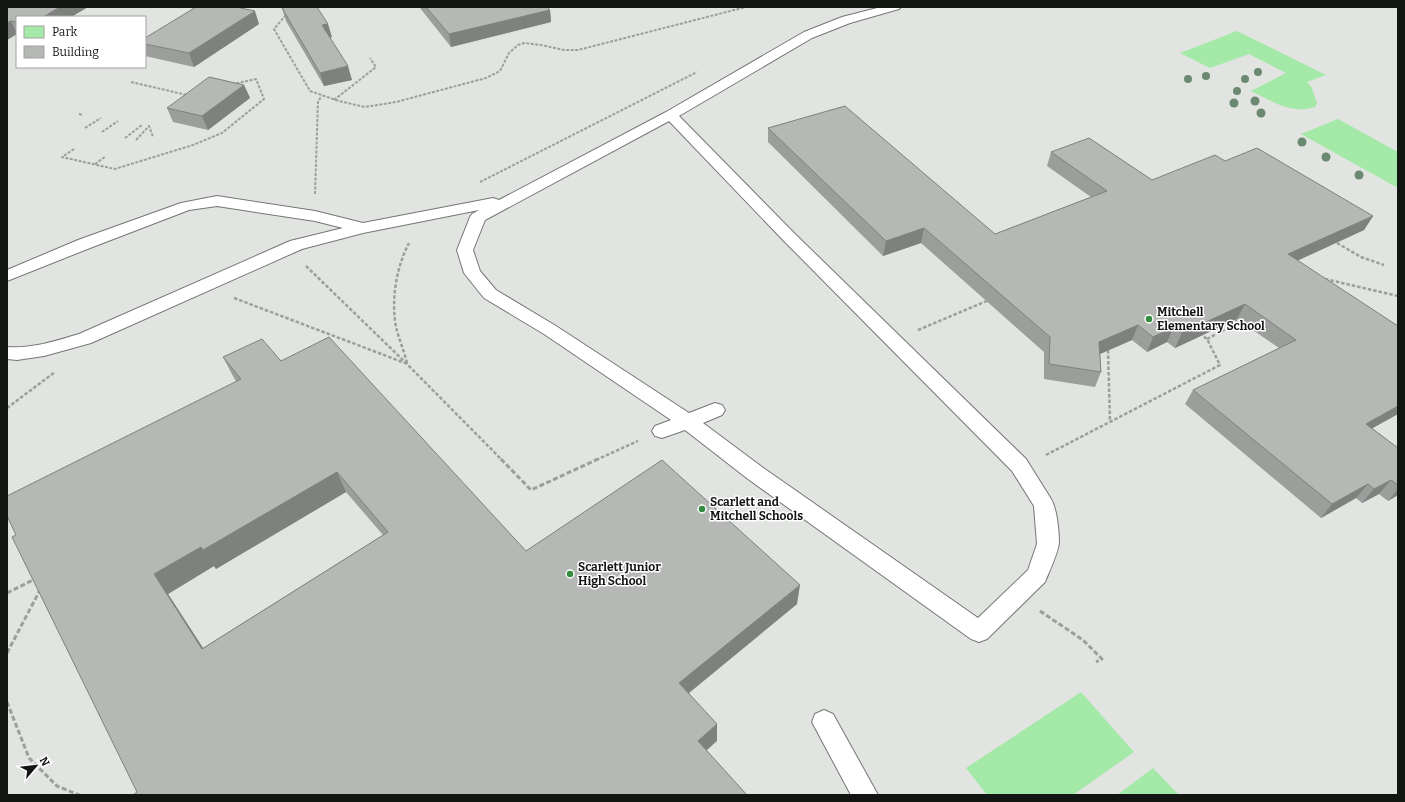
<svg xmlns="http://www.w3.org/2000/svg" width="1405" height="802" font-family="Bitter,serif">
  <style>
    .green { fill: #a4e9a7 }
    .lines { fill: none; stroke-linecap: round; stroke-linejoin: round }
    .lane-casing { stroke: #747774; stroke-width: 2 }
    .path-far2 { stroke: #9c9f9c; stroke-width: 2; stroke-dasharray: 3 1.5; stroke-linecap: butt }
    .path-far1 { stroke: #9c9f9c; stroke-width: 2.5; stroke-dasharray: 3.5 2; stroke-linecap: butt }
    .path { stroke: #9c9f9c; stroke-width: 3; stroke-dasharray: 5 2.5; stroke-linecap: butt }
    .lane { fill: #fff; fill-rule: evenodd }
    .tree { fill: #6b8970 }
    .wall { fill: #9c9e9c; fill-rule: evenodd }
    .shaded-wall { fill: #7f817f }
    .building { fill: #b5b8b5; stroke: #7f817f; fill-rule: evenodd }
    .poi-dot { fill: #328d3f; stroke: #fff; stroke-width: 1.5 }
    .labels { text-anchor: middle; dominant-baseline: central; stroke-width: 3; stroke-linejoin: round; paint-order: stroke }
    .poi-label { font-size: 12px; font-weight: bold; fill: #131513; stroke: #fff; text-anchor: start }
  </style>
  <rect width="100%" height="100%" fill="#e1e4e1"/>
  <g class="green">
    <path d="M 1237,31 L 1326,75 L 1307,82 L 1312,88 L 1317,103 L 1315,107 C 1291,115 1272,101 1251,91 L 1286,73 L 1249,54 L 1210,68 L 1180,53 Z"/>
    <path d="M 1338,119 L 1398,152 L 1398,188 L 1301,134 Z"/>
    <path d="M 1081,692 L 1134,752 L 1073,795 L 987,795 L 966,768 Z"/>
    <path d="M 1153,768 L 1179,795 L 1117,795 Z"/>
  </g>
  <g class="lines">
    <defs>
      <g id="lane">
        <path d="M 881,7 L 901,7 L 899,9 L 850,23 L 812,38 L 679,116 L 795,234 L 1026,459 L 1051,499 C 1057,509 1059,531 1059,543 C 1058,553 1049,572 1045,582 L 987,639 L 979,642 L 971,639 L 748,479 L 685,430 L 662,438 L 655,436 L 652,431 L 655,426 L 671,420 L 544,334 L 484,298 L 464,273 L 457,250 L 470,217 L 472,214 L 479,210 L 363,233 L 302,249 L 91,343 L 44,356 L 17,360 L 7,359 L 7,347 C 31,349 56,341 79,334 L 290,241 L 343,228 L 315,221 L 217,206 L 189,210 L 90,248 L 7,281 L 7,270 L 78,240 L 181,203 L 217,196 L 315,211 L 363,223 L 493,198 L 499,200 L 666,112 L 804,32 L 842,17 ZM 669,121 L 783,240 L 1012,471 L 1034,506 L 1037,544 L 1028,570 L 978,618 L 762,467 L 703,423 L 722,415 L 725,410 L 722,405 L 715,403 L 689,413 L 556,326 L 496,290 L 480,271 L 473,250 L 485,220 Z"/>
        <path d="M 824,710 L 833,714 L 878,795 L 851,795 L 812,722 L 815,714 Z"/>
      </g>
    </defs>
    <use href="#lane" class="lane-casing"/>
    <g class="path-far2">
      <path d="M 286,15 L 274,29 L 310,91 L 339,101 L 365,107 L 396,102 L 486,78 L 500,71 L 509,53 L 518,45 L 524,43 L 541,45 L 564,50 L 578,50 L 746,7"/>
      <path d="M 131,82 L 187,95"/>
      <path d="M 334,100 L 376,67 L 370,58"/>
      <path d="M 79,114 L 83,115"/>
      <path d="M 85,128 L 101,118"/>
      <path d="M 102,132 L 118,121"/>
      <path d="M 125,138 L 142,125"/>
      <path d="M 136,140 L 149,126 L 153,137"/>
      <path d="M 74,149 L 62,157 L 115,169 L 193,145 L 222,133 L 264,99 L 256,79 L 234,84"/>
      <path d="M 95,164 L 106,156"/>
      <path d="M 480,182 L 697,72"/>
      <path d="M 315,194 L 318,101 L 322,96"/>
    </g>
    <g class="path-far1">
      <path d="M 1337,243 L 1361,257 L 1384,265"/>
      <path d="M 306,266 L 407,364 L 502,460"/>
      <path d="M 1325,279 L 1398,296"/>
      <path d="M 234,298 L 405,363"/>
      <path d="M 918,330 L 989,300"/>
      <path d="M 1207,339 L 1239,322 L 1235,320"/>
      <path d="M 1108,350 L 1110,422"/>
      <path d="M 407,363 C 404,351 399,339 396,327 C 391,300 396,268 409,243"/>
      <path d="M 7,408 L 55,372"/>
      <path d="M 1046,455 L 1220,365 L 1207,339 L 1202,335"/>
      <path d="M 596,460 L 638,441"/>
    </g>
    <g class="path">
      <path d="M 501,459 L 531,490 L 598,459"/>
      <path d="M 7,593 L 35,579"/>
      <path d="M 1040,611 L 1083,640 L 1102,659 L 1096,662"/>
      <path d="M 7,653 L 40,590"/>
      <path d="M 7,702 L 29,758 L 57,786 L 79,795"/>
    </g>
    <use href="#lane" class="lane"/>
  </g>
  <g class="tree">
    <circle cx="1258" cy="72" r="4"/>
    <circle cx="1206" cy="76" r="4"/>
    <circle cx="1188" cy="79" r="4"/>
    <circle cx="1245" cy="79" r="4"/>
    <circle cx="1237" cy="91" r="4"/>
    <circle cx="1255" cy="101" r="4.5"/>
    <circle cx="1234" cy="103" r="4.5"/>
    <circle cx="1261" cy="113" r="4.5"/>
    <circle cx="1302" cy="142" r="4.5"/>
    <circle cx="1326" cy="157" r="4.5"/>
    <circle cx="1359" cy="175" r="4.5"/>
  </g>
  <g class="wall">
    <path d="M 7,7 L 88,7 L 71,17 L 17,17 L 17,34 L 7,40 Z"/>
    <path d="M 419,7 L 547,7 L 550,10 L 551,22 L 451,47 L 420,8 Z"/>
    <path d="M 282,8 L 332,37 L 330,38 L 352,80 L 324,86 L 286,21 Z"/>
    <path d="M 259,24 L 194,67 L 145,56 L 145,38 Z"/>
    <path d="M 244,85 L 250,98 L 208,130 L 173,122 L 167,108 Z"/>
    <path d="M 768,128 L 995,234 L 1091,197 L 1047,166 L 1051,152 L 1152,180 L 1225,161 L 1373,216 L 1364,230 L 1297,261 L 1398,326 L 1398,414 L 1372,428 L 1398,448 L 1398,495 L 1388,501 L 1379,494 L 1362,503 L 1356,498 L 1321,518 L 1185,404 L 1193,390 L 1279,348 L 1237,319 L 1175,348 L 1167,342 L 1147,352 L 1132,340 L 1100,354 L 1101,372 L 1095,387 L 1044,379 L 1044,352 L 921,243 L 883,256 L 768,142 Z"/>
    <path d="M 223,357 L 281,361 L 526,551 L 797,604 L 689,693 L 717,741 L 137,792 L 16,535 L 236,381 L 234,378 ZM 346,492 L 383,535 L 203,648 L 168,594 L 214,566 L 216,569 Z"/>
  </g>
  <g class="shaded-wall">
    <path d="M 60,7 L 88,7 L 71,17 L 43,17 Z"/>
    <path d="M 550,10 L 551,22 L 451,47 L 449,34 Z"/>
    <path d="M 255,11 L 259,24 L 194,67 L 189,53 Z"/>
    <path d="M 11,21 L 17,33 L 17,34 L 7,40 L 7,23 Z"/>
    <path d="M 328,24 L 332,37 L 326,38 L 322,25 Z"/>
    <path d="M 348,66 L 352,80 L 324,86 L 320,73 Z"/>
    <path d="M 244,85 L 250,98 L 208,130 L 202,116 Z"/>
    <path d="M 1373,216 L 1364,230 L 1279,269 L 1288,254 Z"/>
    <path d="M 924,228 L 921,243 L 883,256 L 886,241 Z"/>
    <path d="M 1245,304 L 1237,319 L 1175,348 L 1182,333 Z"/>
    <path d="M 1138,325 L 1132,340 L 1093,357 L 1099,342 Z"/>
    <path d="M 1174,327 L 1167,342 L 1147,352 L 1153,337 Z"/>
    <path d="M 1398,406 L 1398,414 L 1355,438 L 1366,424 Z"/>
    <path d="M 337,472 L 346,492 L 216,569 L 203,550 Z"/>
    <path d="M 1391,480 L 1379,494 L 1362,503 L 1374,489 Z"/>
    <path d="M 1368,484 L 1356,498 L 1321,518 L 1332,504 Z"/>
    <path d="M 1398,489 L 1398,495 L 1388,501 Z"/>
    <path d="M 201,547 L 214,566 L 168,594 L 216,668 L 202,649 L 154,574 Z"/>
    <path d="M 800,585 L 797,604 L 679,701 L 679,683 Z"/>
    <path d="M 717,724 L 717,741 L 698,758 L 698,741 Z"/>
  </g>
  <g class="building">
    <path d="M 7,7 L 60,7 L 43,17 L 17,17 L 17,22 L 11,21 L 7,23 Z"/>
    <path d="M 196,7 L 236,7 L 255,11 L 189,53 L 145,44 L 145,38 Z"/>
    <path d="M 288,7 L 317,7 L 328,24 L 322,25 L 348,66 L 320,73 L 282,8 Z"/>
    <path d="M 426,7 L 547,7 L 550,10 L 449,34 Z"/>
    <path d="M 209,77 L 244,85 L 202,116 L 167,108 Z"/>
    <path d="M 845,106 L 995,234 L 1107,191 L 1051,152 L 1089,138 L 1152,180 L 1215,155 L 1225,161 L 1257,148 L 1373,216 L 1288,254 L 1398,326 L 1398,406 L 1366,424 L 1398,448 L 1398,485 L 1391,480 L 1374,489 L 1368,484 L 1332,504 L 1193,390 L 1296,340 L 1245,304 L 1182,333 L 1174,327 L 1153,337 L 1138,325 L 1099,342 L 1101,372 L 1049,364 L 1050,337 L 924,228 L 886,241 L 768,128 Z"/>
    <path d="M 329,337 L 526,551 L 662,460 L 800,585 L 679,683 L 717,724 L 698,741 L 747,795 L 133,795 L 137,792 L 12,537 L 16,535 L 7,516 L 7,496 L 241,379 L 223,357 L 262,339 L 281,361 ZM 337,472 L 388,532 L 202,649 L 154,574 L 201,547 L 203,550 Z"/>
  </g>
  <g class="poi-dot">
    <circle cx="1149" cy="319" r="4"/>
    <circle cx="702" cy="509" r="4"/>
    <circle cx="570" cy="574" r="4"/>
  </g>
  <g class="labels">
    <g class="poi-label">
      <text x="1157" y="312">Mitchell<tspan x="1157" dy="14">Elementary School</tspan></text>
      <text x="710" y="502">Scarlett and<tspan x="710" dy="14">Mitchell Schools</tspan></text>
      <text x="578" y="567">Scarlett Junior<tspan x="578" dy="14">High School</tspan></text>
    </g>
  </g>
  <rect width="1405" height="802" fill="none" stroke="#131513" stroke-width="16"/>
  <rect x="16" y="16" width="130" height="52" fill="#ffffff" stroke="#a1a1a1"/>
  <rect x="24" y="26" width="20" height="12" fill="#a4e9a7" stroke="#a1a1a1"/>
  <text x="52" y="36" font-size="12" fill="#131513">Park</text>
  <rect x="24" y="46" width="20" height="12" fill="#b5b8b5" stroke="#a1a1a1"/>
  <text x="52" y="56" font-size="12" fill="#131513">Building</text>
  <g transform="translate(36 766) rotate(62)" stroke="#ffffff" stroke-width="3" paint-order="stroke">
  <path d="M0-3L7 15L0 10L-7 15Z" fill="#131513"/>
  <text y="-6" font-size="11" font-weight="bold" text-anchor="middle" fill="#131513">N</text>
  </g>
</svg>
